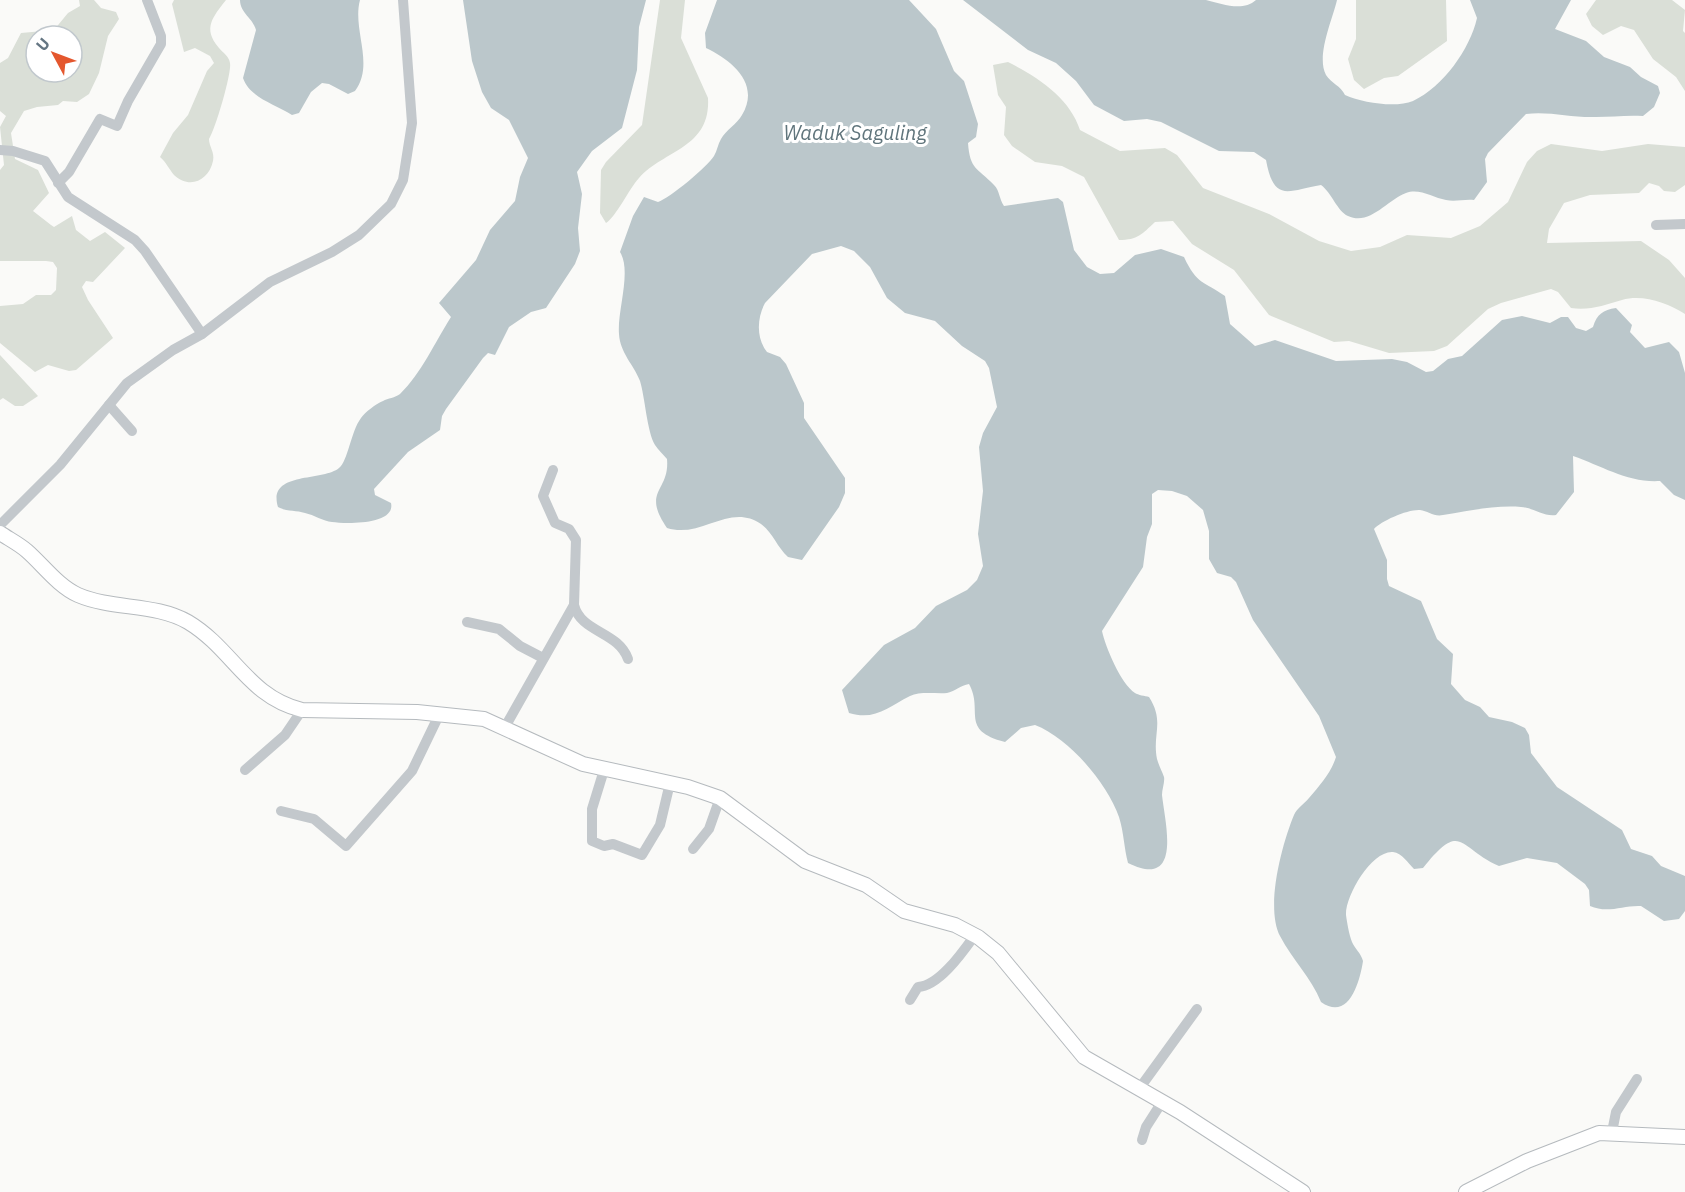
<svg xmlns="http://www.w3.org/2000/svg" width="1685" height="1192" font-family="'IBM Plex Sans',sans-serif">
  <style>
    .green { fill: #dadfd7; fill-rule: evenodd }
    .water { fill: #bbc7cb }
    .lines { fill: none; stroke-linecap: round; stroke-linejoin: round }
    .major-casing { stroke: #b5babe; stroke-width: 16 }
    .minor { stroke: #c3c8cc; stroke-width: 10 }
    .major { stroke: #fff; stroke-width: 14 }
    .labels { text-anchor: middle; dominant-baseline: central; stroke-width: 6; stroke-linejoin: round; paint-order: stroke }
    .water-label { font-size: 20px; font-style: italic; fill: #60757c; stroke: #fff }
  </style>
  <rect width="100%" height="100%" fill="#fafaf8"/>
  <g class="green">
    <path d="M 79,0 L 94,0 L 101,8 L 116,12 L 119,19 L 108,36 L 99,73 L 89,94 L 77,102 L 63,101 L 58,105 L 37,107 L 24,111 L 11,133 L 15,159 L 38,170 L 49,193 L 33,211 L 51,225 L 54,227 L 72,216 L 76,230 L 90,241 L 105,232 L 125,248 L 93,282 L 86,281 L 82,287 L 88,300 L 113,338 L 76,370 L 69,371 L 48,365 L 35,372 L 0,343 L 0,306 L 23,304 L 36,295 L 51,295 L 56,290 L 57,268 L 53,262 L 46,261 L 0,261 L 0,170 L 4,165 L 0,127 L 6,116 L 0,111 L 0,63 L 8,58 L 21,33 L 54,30 L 68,13 L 80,6 ZM 36,36 L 72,36 L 72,72 L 36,72 Z"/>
    <path d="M 174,0 L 226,0 C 213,17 202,28 219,48 C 223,53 229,56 230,63 C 232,73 215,130 209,139 C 209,147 215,152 213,161 C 209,180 190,190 174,175 C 169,169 166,162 160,157 L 173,133 L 188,115 L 207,71 L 214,63 L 210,56 L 195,48 L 184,52 L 172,4 Z"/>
    <path d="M 660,0 L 685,0 L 681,38 L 708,98 C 711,148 664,150 639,178 C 629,189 616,217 606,223 L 600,213 L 601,170 L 606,162 L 642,125 Z"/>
    <path d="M 1356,0 L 1446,0 L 1447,41 L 1398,76 L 1384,78 L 1364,89 L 1354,80 L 1348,59 L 1356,39 Z"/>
    <path d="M 1596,0 L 1672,0 L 1685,10 L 1683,31 L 1685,33 L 1685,91 L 1676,77 L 1653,59 L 1634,30 L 1621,26 L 1603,35 L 1592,26 L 1586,14 Z"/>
    <path d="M 1008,62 C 1038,77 1070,98 1080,130 L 1120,151 L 1165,148 L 1177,155 L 1203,188 L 1269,214 L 1319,241 L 1351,251 L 1380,247 L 1407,235 L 1451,238 L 1480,226 L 1508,202 L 1527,162 L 1537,151 L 1551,144 L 1602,151 L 1648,144 L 1685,147 L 1685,185 L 1675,192 L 1664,191 L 1659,186 L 1649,183 L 1639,193 L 1590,195 L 1564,203 L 1549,229 L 1547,243 L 1641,241 L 1669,260 L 1685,278 L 1685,314 C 1667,303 1643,294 1622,300 C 1605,305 1589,311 1571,308 L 1558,292 L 1551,289 L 1501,303 L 1488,309 L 1447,346 L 1434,351 L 1389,353 L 1349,341 L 1334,342 L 1269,315 L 1234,270 L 1192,244 L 1173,221 L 1155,222 C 1142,234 1138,240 1119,240 L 1084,177 L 1062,166 L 1035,162 L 1012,146 L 1004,135 L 1006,107 L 998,95 L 993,65 Z"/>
    <path d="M 0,355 L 38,396 L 23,406 L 15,406 L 3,398 L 0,400 Z"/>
  </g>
  <g class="water">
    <path d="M 240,0 L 360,0 C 352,30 375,64 355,91 L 348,94 L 329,84 L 322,83 L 311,92 L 299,113 L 292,115 C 275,104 250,98 243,78 L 256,30 C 253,18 240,13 240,0 Z"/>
    <path d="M 463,0 L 646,0 L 639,27 L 637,70 L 622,128 L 592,151 L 577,172 L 582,194 L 578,228 L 580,251 L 575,264 L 546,308 L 531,312 L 509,327 L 495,355 L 488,353 L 483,358 L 446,409 L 442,416 L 440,430 L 408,452 L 374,489 L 375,495 L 391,503 C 396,525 346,524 332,522 C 323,521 314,515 305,513 C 296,510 287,512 278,507 C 267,471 322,482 339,468 C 348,461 351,431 361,418 C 365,412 376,404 383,401 C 388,398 395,398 400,394 C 421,374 435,342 451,317 L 439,303 L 476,260 L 490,230 L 515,201 L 520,177 L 528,158 L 509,120 L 491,108 L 482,92 L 472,61 Z"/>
    <path d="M 717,0 L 909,0 L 936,29 L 954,71 L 964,81 L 978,124 L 976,137 L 968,143 C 970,170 977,167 994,185 C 1000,191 999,199 1004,206 L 1058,198 L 1063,202 L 1074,250 L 1087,267 L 1100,274 L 1114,273 L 1135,255 L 1161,249 L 1184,257 C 1197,285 1204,281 1225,296 L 1230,324 L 1255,346 L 1275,340 L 1336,361 L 1392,359 L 1407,362 L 1426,372 L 1433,371 L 1448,359 L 1462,356 L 1502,320 L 1522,316 L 1550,323 L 1561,317 L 1568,317 L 1576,328 L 1586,331 L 1593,327 C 1597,314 1603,310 1616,308 L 1632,325 L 1630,332 L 1645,348 L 1669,342 L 1679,352 L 1685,373 L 1685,500 L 1674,495 L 1660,481 C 1628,483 1602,466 1573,456 L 1574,492 L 1556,515 C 1544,517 1534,508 1521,507 C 1495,505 1468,511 1443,515 C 1434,517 1428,511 1420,510 C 1408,509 1381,521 1374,529 L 1387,560 L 1387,579 L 1389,586 L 1421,601 L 1437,639 L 1453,654 L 1451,684 L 1465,700 L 1480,707 L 1489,717 L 1512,722 L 1525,728 L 1529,735 L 1531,753 L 1557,787 L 1622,830 L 1631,849 L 1652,856 L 1661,866 L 1685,876 L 1685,911 L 1679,919 L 1664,921 L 1641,906 C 1623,905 1608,914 1590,906 L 1589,890 L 1585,884 L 1557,863 L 1527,858 L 1499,866 C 1458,848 1462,819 1423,868 L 1414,869 C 1408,863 1402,853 1393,852 C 1372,850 1345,896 1346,915 C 1347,922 1349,935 1352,942 C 1355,949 1361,953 1363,961 C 1360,981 1349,1022 1321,1002 C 1311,977 1293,961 1280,936 C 1265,907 1282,844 1294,815 C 1297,808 1304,804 1309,798 C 1320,785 1331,773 1336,757 L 1319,716 L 1253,620 L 1236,582 L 1231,577 L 1217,573 L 1209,559 L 1209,531 L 1203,510 L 1187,496 L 1172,491 L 1158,490 L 1152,494 L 1152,524 L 1147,537 L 1143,567 L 1102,631 C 1105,646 1121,684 1135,693 C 1138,695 1145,696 1149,697 C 1165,722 1152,734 1157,759 C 1159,766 1162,771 1164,777 C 1165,782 1162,789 1162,795 C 1165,823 1183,890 1128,863 C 1124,848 1124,833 1119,817 C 1107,783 1069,738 1035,725 L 1021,728 L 1005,742 C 959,730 984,711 969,684 C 961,685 954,692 947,693 C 936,694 920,691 910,696 C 888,707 875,721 849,713 L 842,690 L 884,645 L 915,628 L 936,606 L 967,590 L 977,580 L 983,566 L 978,534 L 983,491 L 979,447 L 983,433 L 997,407 L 989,368 L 985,361 L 962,346 L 935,321 L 905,313 L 887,298 L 870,267 L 854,251 L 841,246 L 812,254 L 765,303 C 757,318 756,338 767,352 L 780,357 L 786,364 L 804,403 L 804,418 L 845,478 L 845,493 L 839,507 L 802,560 L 788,557 C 777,547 773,533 761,524 C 730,502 701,539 667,528 C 641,490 670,492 667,459 C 663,454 658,450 655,445 C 647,432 645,397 640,381 C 634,365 620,353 619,334 C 617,311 632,271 620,252 L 633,216 L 644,197 L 658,202 C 670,198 707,167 714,156 C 717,151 718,144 721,139 C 726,130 737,124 742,115 C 761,83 731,60 706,48 L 705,33 Z"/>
    <path d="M 963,0 L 1206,0 C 1222,4 1243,12 1256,0 L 1337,0 C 1332,21 1316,56 1326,75 C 1331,83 1341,86 1345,95 C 1363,103 1396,108 1413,101 C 1443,87 1470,49 1477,18 L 1470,0 L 1571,0 L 1555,29 L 1586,41 L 1604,57 L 1630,67 L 1641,77 L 1658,86 L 1660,93 L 1654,107 L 1643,116 C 1626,115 1612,117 1596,117 C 1572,118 1549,111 1526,114 L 1488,153 L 1485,159 L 1487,182 L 1474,200 C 1464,199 1455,202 1446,200 C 1433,198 1420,188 1406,193 C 1387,200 1370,226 1348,216 C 1337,211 1332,193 1321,185 C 1287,191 1274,203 1266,160 L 1254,152 L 1219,151 L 1161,122 L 1147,119 L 1124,121 L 1094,105 L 1076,81 L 1056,63 L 1028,50 Z"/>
  </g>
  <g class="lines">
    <defs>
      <g id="major">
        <path d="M 0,533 C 9,539 19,544 27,551 C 43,565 58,586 78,595 C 113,610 155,603 188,622 C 233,649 248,697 302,710 L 417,712 L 484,719 L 583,764 L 688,787 L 720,798 L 805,861 L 866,885 L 904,911 L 955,925 L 978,937 L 998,953 L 1084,1057 L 1180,1112 L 1303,1192"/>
        <path d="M 1466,1192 L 1527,1161 L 1599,1133 L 1685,1137"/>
      </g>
    </defs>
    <use href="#major" class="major-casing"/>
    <g class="minor">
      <path d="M 0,150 L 13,151 L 45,161 L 68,197 L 135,240 L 145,251 L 202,334"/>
      <path d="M 58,183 L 69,172 L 100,119 L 117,126 L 128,101 L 161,44 L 161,36 L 147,0"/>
      <path d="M 1656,225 L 1685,224"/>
      <path d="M 109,405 L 132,431"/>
      <path d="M 0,525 L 60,465 L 127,383 L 173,350 L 202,334 L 270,282 L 332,252 L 359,235 L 391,204 L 403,180 L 412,123 L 403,0"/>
      <path d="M 574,605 C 581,633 618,631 628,659"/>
      <path d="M 467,622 L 499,629 L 520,646 L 543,658"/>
      <path d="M 505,727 L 574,605 L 576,540 L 569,529 L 555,523 L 543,496 L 553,470"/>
      <path d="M 245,770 L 285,735 L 302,710"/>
      <path d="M 604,770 L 592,809 L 592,841 L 604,846 L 613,844 L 642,855 L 660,825 L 670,783"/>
      <path d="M 281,811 L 314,819 L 346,846 L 412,771 L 439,715"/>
      <path d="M 693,849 L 709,829 L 720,798"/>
      <path d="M 910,1000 L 918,987 C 939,986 962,953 975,935"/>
      <path d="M 1139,1089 L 1197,1009"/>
      <path d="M 1612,1132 L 1616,1112 L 1637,1079"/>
      <path d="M 1142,1140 L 1146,1127 L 1162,1102"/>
    </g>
    <use href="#major" class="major"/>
  </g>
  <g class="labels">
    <g class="water-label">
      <text x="855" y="132">Waduk Saguling</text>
    </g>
  </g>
  <g transform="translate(54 54) rotate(311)"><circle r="28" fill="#ffffff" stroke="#c1c8cd" stroke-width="1.5"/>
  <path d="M0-4.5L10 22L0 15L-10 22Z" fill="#e4572e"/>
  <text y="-9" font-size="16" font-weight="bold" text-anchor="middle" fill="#657683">U</text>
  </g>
</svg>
